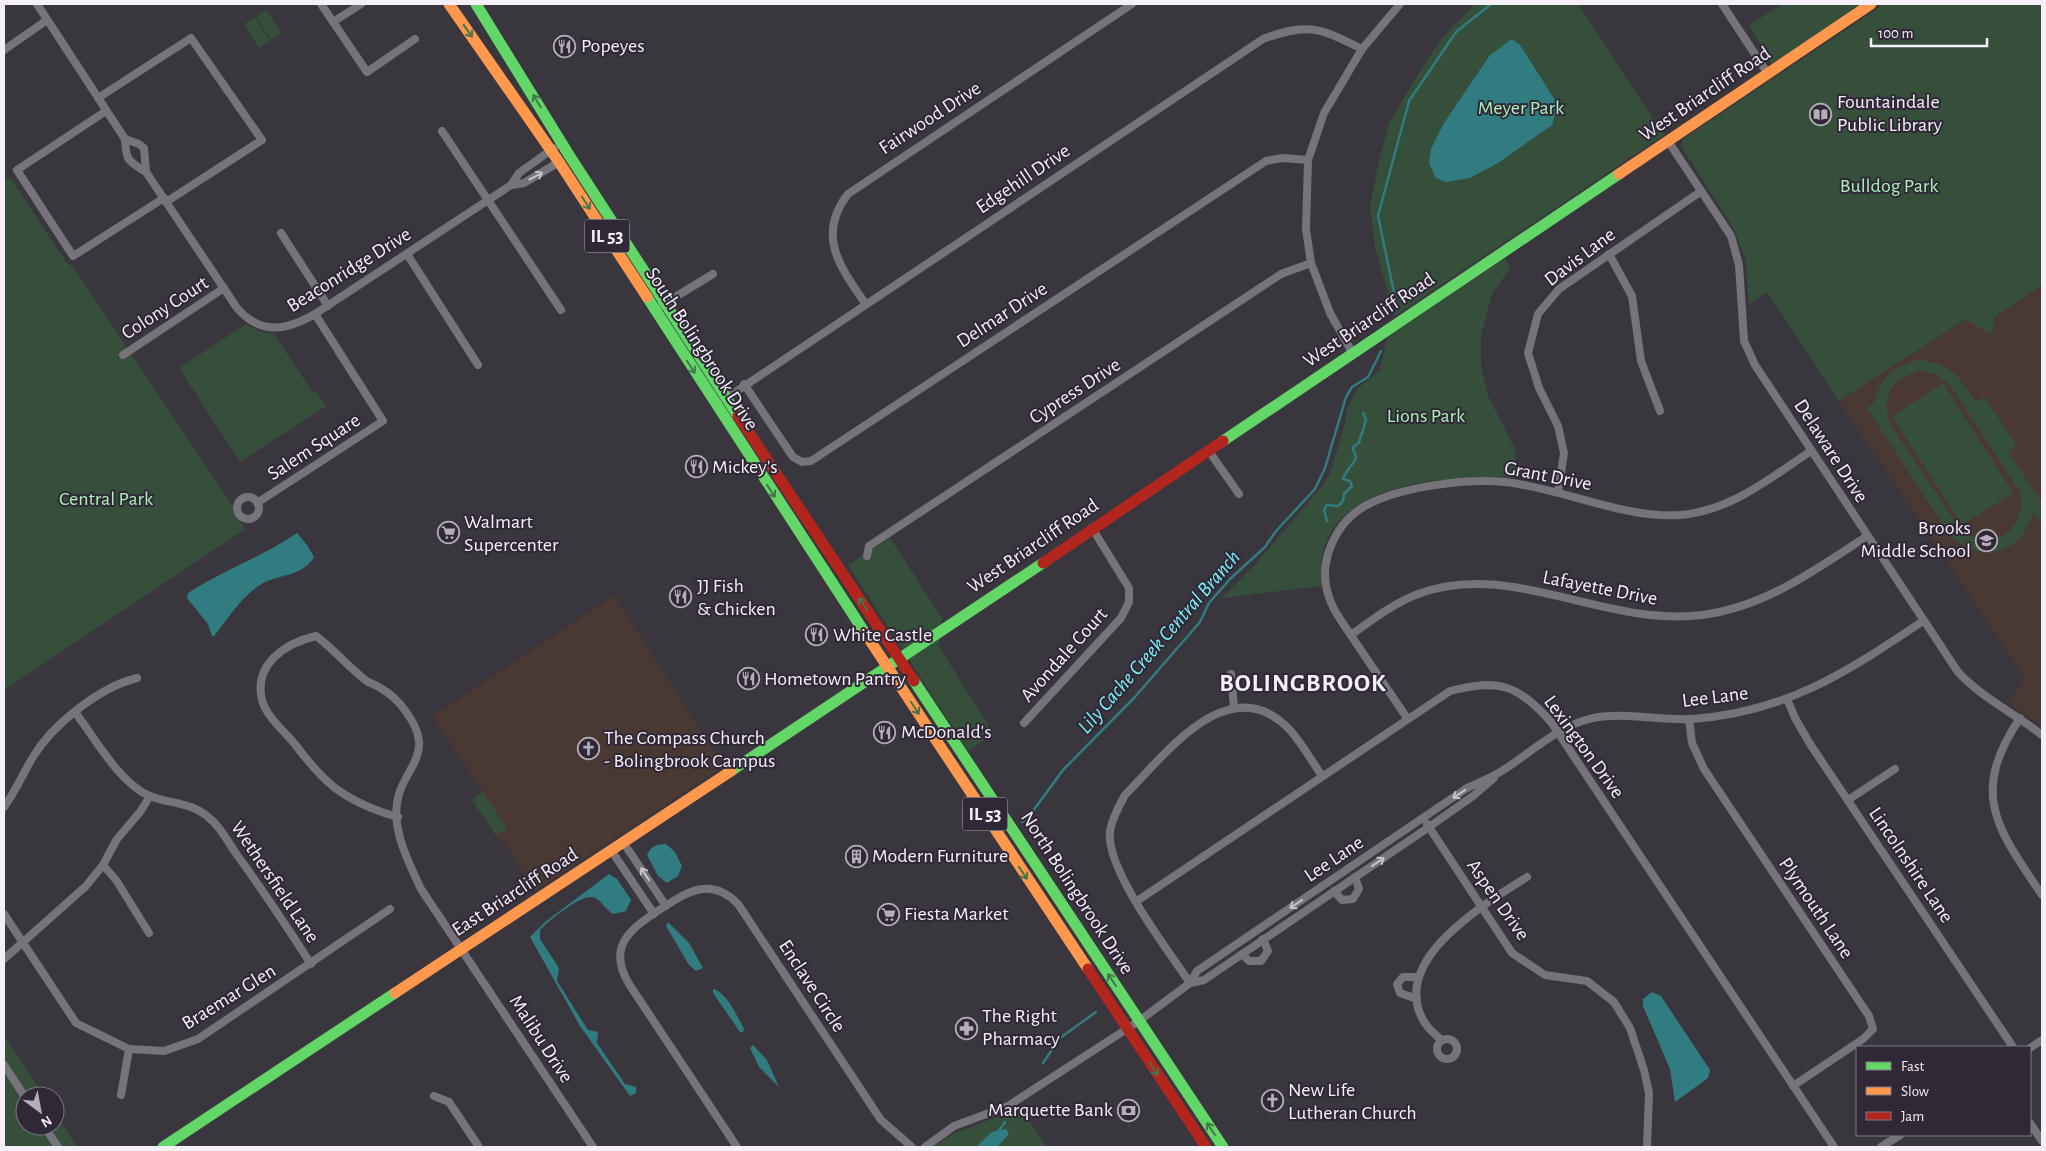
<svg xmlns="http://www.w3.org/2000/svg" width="2046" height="1151" font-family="'Alegreya Sans',sans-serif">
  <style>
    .education { fill: #4a3933 }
    .green { fill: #354f3b; fill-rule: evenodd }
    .water { fill: #317c81 }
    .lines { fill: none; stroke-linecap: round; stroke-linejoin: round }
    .stream { stroke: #317c81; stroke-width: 2.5 }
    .street { stroke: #76737a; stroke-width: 8 }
    .fast { stroke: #63d668; stroke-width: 11 }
    .slow { stroke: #ff974d; stroke-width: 11 }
    .jam { stroke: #b3261e; stroke-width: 11 }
    .oneway { stroke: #47764d }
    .oneway2 { stroke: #c8c4cd }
    .labels { text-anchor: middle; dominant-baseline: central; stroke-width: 4; stroke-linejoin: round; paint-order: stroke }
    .shield { fill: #302837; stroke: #b9b3bf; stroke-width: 1 }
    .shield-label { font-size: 19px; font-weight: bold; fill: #f4eff9 }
    .poi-label { font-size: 20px; fill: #f4eff9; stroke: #302837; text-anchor: start }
    .street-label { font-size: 20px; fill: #f4eff9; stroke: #302837 }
    .park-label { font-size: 20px; fill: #a9f1b6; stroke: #302837 }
    .water-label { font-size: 21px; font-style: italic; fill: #78f1f7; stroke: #302837 }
    .district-label { font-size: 25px; font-weight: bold; letter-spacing: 1px; fill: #f4eff9; stroke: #302837 }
  </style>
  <rect width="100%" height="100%" fill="#3a363e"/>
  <g class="education">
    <path d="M 2042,285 L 2042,726 L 2008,703 L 2025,679 L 1839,401 L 1966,319 L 1992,324 L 2003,310 Z"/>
    <path d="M 614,595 L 724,766 L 535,891 L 503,840 L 499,841 L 472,800 L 483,792 L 432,716 Z"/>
  </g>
  <g class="green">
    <path d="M 1475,4 L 1578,4 L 1664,135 L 1395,316 L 1375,247 L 1370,207 L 1378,165 L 1389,123 L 1414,81 L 1441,39 Z"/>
    <path d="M 1783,4 L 1861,4 L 1772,65 L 1749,25 Z"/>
    <path d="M 1884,4 L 2042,4 L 2042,285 L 1995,317 L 1991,335 L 1966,319 L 1839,401 L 1767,292 L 1749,304 L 1746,260 L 1733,228 L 1681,146 L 1683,139 Z"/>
    <path d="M 266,10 L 282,33 L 271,40 L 256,17 Z"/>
    <path d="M 255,18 L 270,41 L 259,48 L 244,24 Z"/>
    <path d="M 4,178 L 11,179 L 66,262 L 73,267 L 233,507 L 233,511 L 245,529 L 4,690 Z"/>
    <path d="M 1505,258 L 1511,267 L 1492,294 L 1481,336 L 1481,365 L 1488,396 L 1515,449 L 1517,478 C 1458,476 1341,478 1323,552 C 1320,563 1321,575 1322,586 L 1222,598 L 1254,566 L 1322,486 L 1330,473 L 1344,427 L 1347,409 L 1358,388 L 1380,370 L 1387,338 Z"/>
    <path d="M 246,324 L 259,331 L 274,334 L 313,393 L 316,391 L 326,406 L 240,462 L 179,368 Z"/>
    <path d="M 1917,360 C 1951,362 1958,376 1976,402 L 1984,397 L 2017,446 L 2008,452 L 2042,503 L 2042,523 L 2033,513 C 2020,554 1985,565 1951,537 L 1867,408 L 1874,403 C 1881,377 1891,367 1917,360 ZM 1919,371 C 1932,372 1940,376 1950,385 L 2020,492 C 2026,532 1993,553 1960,529 L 1890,424 C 1881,397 1892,377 1919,371 Z"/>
    <path d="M 1943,383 L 2013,493 L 1962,525 L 1892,416 Z"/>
    <path d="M 890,538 L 942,618 L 939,647 L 994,734 L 968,751 L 848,565 Z"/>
    <path d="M 483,792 L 507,828 L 496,835 L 472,800 Z"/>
    <path d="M 4,1035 L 44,1096 L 25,1096 L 25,1126 L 55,1126 L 55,1113 L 77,1147 L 4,1147 Z"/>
    <path d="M 1018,1109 L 1021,1109 L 1047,1147 L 932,1147 L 957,1132 Z"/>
  </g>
  <g class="water">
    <path d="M 1512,39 L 1520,45 L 1558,105 L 1552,125 L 1498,163 L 1470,178 L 1446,182 L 1436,178 L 1429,163 L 1431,149 L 1444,123 L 1490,55 Z"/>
    <path d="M 297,533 L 307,545 L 314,557 C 303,577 277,574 260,585 C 241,597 228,619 214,636 L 212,636 L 208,624 L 187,598 L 188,593 C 223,570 262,557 297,533 Z"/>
    <path d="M 666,844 L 675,852 L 682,866 L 678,876 L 667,883 L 658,876 L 647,855 C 651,846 657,844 666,844 Z"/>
    <path d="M 609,874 L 617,879 L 631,900 L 626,911 L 613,914 C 606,910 600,898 592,897 C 580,895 548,921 540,930 L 540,939 L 559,968 L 557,981 L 588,1030 L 598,1032 L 597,1043 L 625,1084 L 636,1087 L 636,1093 L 630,1096 L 580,1026 L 530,937 L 545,922 Z"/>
    <path d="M 668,922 L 689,943 L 703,968 L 696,971 L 689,965 L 666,926 Z"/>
    <path d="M 713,989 C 727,992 738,1018 744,1029 L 743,1032 L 740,1032 L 713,993 Z"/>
    <path d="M 1652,992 L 1661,996 L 1710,1070 L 1708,1078 L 1675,1102 L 1670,1069 L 1643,1006 L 1643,999 Z"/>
    <path d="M 753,1045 L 767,1060 L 779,1087 L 759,1067 L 750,1048 Z"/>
    <path d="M 1006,1129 L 1009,1134 L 997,1147 L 976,1147 L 992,1132 Z"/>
  </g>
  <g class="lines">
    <g class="stream">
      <path d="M 1396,302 L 1378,216 L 1409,101 L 1456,32 L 1491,4"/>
      <path d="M 1327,521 L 1324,510 L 1327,505 L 1338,506 L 1343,501 L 1344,494 L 1352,486 L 1350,481 L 1343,479 C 1345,471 1356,461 1356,458 C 1356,454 1353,452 1353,447 L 1359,443 L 1361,434 L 1362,434 L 1366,419 L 1363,413"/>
      <path d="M 1022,822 L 1030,815 L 1063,770 L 1134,698 L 1200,622 L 1209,603 L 1230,579 L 1265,547 L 1276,531 L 1315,489 L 1325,468 L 1346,397 L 1352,387 L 1368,377 L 1381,351"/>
      <path d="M 1043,1063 L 1060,1038 L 1096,1012"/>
      <path d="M 998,1132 L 1005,1122"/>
    </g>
    <g class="street">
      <path d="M 37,4 L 125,139 C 126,161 128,161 146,172 L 237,308 C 261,336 287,330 315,314 L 511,185 L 519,173 L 554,148"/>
      <path d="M 321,4 L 367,72 L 415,39"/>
      <path d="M 1722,4 L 1768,74"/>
      <path d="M 333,22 L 361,4"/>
      <path d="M 4,50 L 47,20"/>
      <path d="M 98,98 L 191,38 L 262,140 L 166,202"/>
      <path d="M 106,111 L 17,170 L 73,256 L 164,198"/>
      <path d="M 442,131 L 561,310"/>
      <path d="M 125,139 L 139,144 L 144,148 L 146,172"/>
      <path d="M 1668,141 L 1731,236 L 1739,265 L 1744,341 L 1755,365 L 1958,672 C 1982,698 2014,713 2042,735"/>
      <path d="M 511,185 L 524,183 L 559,162"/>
      <path d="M 281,233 L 328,306"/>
      <path d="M 407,254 L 478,365"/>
      <path d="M 1609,254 L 1632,296 L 1641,361 L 1660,411"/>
      <path d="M 865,303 C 840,267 816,235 848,194 L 1132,4"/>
      <path d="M 662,305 L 713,274"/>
      <path d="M 1353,354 L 1330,313 L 1311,263 L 1306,229 L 1308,160 L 1324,113 L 1362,49 L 1400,4"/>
      <path d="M 123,355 L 224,288"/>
      <path d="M 744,384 L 793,457 L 802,462 L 811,461 L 1266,161 L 1282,158 L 1308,160"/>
      <path d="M 725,399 L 1263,39 C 1309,22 1320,28 1362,49"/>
      <path d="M 1208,450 L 1239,494"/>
      <path d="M 1558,492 L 1564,453 L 1558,426 L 1539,388 L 1528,353 L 1538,314 L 1559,289 L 1700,192"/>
      <circle cx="248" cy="508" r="11"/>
      <path d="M 257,503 L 383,421 L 315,314"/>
      <path d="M 867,556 L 869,546 L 1281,274 L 1311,263"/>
      <path d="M 1351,635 C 1372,620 1394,603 1418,594 C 1511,559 1603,627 1702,615 C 1765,607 1815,570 1867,536"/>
      <path d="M 1231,674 L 1234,708"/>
      <path d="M 1787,699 L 1795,718 L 1810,744 L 2013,1047"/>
      <path d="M 75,712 C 94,737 120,784 150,796 C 170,804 190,802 207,816 C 221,827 227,841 237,855 C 263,890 287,927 311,964"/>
      <path d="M 1407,718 C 1390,693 1373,668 1356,643 C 1346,627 1333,612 1328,594 C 1318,562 1335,523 1365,506 C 1399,487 1466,478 1505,482 C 1562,488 1624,519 1680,515 C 1731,511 1770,478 1811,451"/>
      <path d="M 2020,718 C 1969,794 1997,828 2042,895"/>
      <path d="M 1689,719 L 1692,743 L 1704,769 L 1869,1016 L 1873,1029 L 1863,1039 L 1793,1086"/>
      <path d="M 1024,723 L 1121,618 L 1129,602 L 1129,588 L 1092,528"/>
      <path d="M 1848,800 L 1895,769"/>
      <path d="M 4,807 C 16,791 23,773 33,757 C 53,724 100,687 137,678"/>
      <path d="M 398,817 C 376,811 354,802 335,788 C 320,776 306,759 294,743 C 284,731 266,716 262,700 C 253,664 286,643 316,636 C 335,650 350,669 368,682 C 373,684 378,686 382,689 C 398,698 417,722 419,741 C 421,760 404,776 399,794 C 389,825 408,861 421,889 L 593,1147"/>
      <path d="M 1427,824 L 1512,953 L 1545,975 L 1587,981 L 1614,1002 L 1630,1028 L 1644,1070 L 1649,1093 L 1647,1147"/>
      <path d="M 623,842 L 666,906"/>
      <path d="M 611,850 L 654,914"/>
      <path d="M 103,865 L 116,880 L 149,933"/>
      <path d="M 1334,891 L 1342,900 L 1353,899 L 1359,889 L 1355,877"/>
      <path d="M 1137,901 L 1450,691 C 1499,678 1518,685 1551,722 L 1834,1147"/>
      <path d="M 4,914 L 76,1023 L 129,1049 L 164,1051 L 198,1039 L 390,909"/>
      <path d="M 1242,954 L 1249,961 L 1261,961 L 1268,951 L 1263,939"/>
      <path d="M 4,959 L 86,886 L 103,865 L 117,839 L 140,812 L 150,796"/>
      <path d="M 1190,983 L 1197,971 L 1467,788 C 1480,782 1493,777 1505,769 C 1531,752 1558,727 1589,719 C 1620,711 1660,721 1692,719 C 1787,712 1847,672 1923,621"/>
      <path d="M 1190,983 C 1168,950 1105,869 1110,831 C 1112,818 1119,806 1125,795 C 1165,755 1229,667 1289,729 C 1302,743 1311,760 1322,776"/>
      <path d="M 1417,999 L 1400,993 L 1397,984 L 1403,977 L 1418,977"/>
      <circle cx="1447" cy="1049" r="10"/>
      <path d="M 1441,1040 C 1435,1034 1427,1028 1423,1020 C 1390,959 1485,904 1527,877"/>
      <path d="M 2030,1048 L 2042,1040"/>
      <path d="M 4,1065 L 25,1097"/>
      <path d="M 121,1095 L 129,1049"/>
      <path d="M 434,1096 L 449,1102 L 479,1147"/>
      <path d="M 2030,1123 L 2042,1141"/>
      <path d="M 44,1126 L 58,1147"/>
      <path d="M 737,1147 L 629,984 C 607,947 629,930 659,910 C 686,893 710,875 738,904 L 881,1120 L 912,1147"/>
      <path d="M 925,1147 L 954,1126 L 1008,1106 L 1139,1021 L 1190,983 L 1204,980 L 1429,827 L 1473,796 L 1494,778"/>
      <path d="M 1881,1147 L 1900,1135"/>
    </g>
    <g class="fast">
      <path d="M 476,4 L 569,155 L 738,416"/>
      <path d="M 647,297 L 865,633"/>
      <path d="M 1223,441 L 1619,174"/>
      <path d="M 914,681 L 1223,1147"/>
      <path d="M 731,771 L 1043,563"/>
      <path d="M 163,1147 L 395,993"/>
    </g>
    <g class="slow">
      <path d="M 449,4 L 559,162 L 647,297"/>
      <path d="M 1619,174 L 1871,4"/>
      <path d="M 865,633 L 1088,969"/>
      <path d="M 395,993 L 731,771"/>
    </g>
    <g class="jam">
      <path d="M 738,416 L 914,681"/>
      <path d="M 1043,563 L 1223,441"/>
      <path d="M 1088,969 L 1206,1147"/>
    </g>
  </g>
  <defs><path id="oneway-shaft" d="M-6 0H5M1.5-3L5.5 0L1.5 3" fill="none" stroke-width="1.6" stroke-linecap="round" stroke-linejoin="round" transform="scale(1.25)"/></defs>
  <g class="oneway">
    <use href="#oneway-shaft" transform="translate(468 31) rotate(55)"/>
    <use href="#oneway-shaft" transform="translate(537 101) rotate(-121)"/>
    <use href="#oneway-shaft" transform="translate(586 203) rotate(57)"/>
    <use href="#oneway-shaft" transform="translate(691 367) rotate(57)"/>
    <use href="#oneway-shaft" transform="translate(771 491) rotate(57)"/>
    <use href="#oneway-shaft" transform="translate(863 604) rotate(-124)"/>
    <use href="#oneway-shaft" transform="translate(915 708) rotate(57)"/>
    <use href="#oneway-shaft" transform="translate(1023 873) rotate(56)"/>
    <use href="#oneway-shaft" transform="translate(1112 980) rotate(-124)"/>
    <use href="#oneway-shaft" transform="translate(1154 1069) rotate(57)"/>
    <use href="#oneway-shaft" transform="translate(1211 1129) rotate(-124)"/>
  </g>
  <g class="oneway2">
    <use href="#oneway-shaft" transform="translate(536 176) rotate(-28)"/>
    <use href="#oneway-shaft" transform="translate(1459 794) rotate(146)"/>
    <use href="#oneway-shaft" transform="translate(1378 862) rotate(-34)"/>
    <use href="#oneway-shaft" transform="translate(645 874) rotate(-124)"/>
    <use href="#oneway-shaft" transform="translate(1296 904) rotate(146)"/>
  </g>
  <defs>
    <symbol id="restaurant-ring" viewBox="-11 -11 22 22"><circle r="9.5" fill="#302837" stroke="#b3aeb8" stroke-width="1.5"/><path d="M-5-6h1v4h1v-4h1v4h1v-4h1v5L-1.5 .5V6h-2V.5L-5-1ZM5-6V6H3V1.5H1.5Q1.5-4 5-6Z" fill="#b3aeb8"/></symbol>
    <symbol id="library-ring" viewBox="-11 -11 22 22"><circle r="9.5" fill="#302837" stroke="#b3aeb8" stroke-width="1.5"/><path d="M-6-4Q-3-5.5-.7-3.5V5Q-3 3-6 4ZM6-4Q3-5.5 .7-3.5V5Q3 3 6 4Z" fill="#b3aeb8"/></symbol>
    <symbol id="supermarket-ring" viewBox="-11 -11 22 22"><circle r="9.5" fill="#302837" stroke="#b3aeb8" stroke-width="1.5"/><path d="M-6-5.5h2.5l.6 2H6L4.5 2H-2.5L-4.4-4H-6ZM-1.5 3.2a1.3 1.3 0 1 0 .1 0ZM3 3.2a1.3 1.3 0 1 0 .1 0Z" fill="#b3aeb8"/></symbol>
    <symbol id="school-ring" viewBox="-11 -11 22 22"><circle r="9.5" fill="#302837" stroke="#b3aeb8" stroke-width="1.5"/><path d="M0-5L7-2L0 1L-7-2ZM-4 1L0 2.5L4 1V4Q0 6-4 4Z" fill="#b3aeb8"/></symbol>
    <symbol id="church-ring" viewBox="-11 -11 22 22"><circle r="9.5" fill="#302837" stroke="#b3aeb8" stroke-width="1.5"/><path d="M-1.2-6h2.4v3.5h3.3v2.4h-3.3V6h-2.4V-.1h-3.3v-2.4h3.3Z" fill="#b3aeb8"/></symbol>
    <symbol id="building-ring" viewBox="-11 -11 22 22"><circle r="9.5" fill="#302837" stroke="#b3aeb8" stroke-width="1.5"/><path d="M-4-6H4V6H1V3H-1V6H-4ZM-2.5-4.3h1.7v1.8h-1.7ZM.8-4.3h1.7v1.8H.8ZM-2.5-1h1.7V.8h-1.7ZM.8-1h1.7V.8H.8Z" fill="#b3aeb8"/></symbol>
    <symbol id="pharmacy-ring" viewBox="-11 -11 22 22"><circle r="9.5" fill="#302837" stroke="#b3aeb8" stroke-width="1.5"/><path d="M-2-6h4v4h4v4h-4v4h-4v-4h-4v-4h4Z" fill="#b3aeb8"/></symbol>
    <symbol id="bank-ring" viewBox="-11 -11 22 22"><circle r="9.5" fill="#302837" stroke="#b3aeb8" stroke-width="1.5"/><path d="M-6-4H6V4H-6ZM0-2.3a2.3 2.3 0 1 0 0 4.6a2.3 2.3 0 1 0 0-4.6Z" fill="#b3aeb8"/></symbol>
  </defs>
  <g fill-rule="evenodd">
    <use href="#restaurant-ring" x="552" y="34" width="25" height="25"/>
    <use href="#library-ring" x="1808" y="102" width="25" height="25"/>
    <use href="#restaurant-ring" x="684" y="454" width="25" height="25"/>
    <use href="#supermarket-ring" x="436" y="520" width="25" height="25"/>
    <use href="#school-ring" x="1974" y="528" width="25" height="25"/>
    <use href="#restaurant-ring" x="668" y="584" width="25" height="25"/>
    <use href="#restaurant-ring" x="804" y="622" width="25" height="25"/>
    <use href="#restaurant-ring" x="736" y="666" width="25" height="25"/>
    <use href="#restaurant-ring" x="872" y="720" width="25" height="25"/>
    <use href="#church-ring" x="576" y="736" width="25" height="25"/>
    <use href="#building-ring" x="844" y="844" width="25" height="25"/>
    <use href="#supermarket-ring" x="876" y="902" width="25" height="25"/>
    <use href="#pharmacy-ring" x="954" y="1016" width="25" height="25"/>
    <use href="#church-ring" x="1260" y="1088" width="25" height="25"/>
    <use href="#bank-ring" x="1116" y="1098" width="25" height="25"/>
  </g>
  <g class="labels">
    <g class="shield">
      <rect x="584.5" y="219.5" width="45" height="33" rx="4"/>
      <rect x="962.5" y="797.5" width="45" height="33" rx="4"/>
    </g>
    <g class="shield-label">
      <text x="607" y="236">IL 53</text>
      <text x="985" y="814">IL 53</text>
    </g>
    <g class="poi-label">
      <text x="581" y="46">Popeyes</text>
      <text x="1837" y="102">Fountaindale<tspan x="1837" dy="23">Public Library</tspan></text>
      <text x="712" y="467">Mickey's</text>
      <text x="464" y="522">Walmart<tspan x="464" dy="23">Supercenter</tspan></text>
      <text x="1971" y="528" text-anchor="end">Brooks<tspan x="1971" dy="23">Middle School</tspan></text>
      <text x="697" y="586">JJ Fish<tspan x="697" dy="23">&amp; Chicken</tspan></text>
      <text x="833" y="635">White Castle</text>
      <text x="764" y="679">Hometown Pantry</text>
      <text x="901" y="732">McDonald's</text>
      <text x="604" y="738">The Compass Church<tspan x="604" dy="23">- Bolingbrook Campus</tspan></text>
      <text x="872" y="856">Modern Furniture</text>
      <text x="904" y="914">Fiesta Market</text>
      <text x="982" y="1016">The Right<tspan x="982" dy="23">Pharmacy</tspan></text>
      <text x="1288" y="1090">New Life<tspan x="1288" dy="23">Lutheran Church</tspan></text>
      <text x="1113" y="1110" text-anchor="end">Marquette Bank</text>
    </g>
    <g class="street-label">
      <text transform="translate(1705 94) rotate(-34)">West Briarcliff Road</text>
      <text transform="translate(930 118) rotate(-33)">Fairwood Drive</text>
      <text transform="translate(1023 179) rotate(-34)">Edgehill Drive</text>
      <text transform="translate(1580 257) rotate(-37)">Davis Lane</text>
      <text transform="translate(349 270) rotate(-32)">Beaconridge Drive</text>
      <text transform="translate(165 308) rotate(-33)">Colony Court</text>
      <text transform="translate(1002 315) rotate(-33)">Delmar Drive</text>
      <text transform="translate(1369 320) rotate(-34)">West Briarcliff Road</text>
      <text transform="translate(702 349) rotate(57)">South Bolingbrook Drive</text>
      <text transform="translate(1075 391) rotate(-33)">Cypress Drive</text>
      <text transform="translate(314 447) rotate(-33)">Salem Square</text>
      <text transform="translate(1831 451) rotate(57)">Delaware Drive</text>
      <text transform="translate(1548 476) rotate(11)">Grant Drive</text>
      <text transform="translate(1033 546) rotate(-34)">West Briarcliff Road</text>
      <text transform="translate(1600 588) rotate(11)">Lafayette Drive</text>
      <text transform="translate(1064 655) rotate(-48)">Avondale Court</text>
      <text transform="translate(1715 697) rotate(-7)">Lee Lane</text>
      <text transform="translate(1584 747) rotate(54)">Lexington Drive</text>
      <text transform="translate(1334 859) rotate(-34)">Lee Lane</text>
      <text transform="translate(1911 865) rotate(56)">Lincolnshire Lane</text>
      <text transform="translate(275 882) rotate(56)">Wethersfield Lane</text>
      <text transform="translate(515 892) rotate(-33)">East Briarcliff Road</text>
      <text transform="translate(1077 893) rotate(57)">North Bolingbrook Drive</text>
      <text transform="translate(1498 900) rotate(55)">Aspen Drive</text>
      <text transform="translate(1816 908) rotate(56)">Plymouth Lane</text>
      <text transform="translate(812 986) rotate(57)">Enclave Circle</text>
      <text transform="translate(229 997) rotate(-32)">Braemar Glen</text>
      <text transform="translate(541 1039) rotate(57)">Malibu Drive</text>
    </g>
    <g class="park-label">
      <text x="1521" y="108">Meyer Park</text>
      <text x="1889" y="186">Bulldog Park</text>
      <text x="1426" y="416">Lions Park</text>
      <text x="106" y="499">Central Park</text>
    </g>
    <g class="water-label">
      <text transform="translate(1159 642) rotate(-49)">Lily Cache Creek Central Branch</text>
    </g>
    <g class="district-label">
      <text x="1303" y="683">BOLINGBROOK</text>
    </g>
  </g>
  <rect width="2046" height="1151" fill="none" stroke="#f4eff9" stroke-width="10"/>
  <rect x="1856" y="1046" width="175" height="90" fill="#302837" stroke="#7e7885"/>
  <rect x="1866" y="1062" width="25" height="8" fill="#63d668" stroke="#7e7885"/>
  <text x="1901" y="1071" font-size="15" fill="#f4eff9">Fast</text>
  <rect x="1866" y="1087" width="25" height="8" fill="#ff974d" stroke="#7e7885"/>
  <text x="1901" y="1096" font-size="15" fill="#f4eff9">Slow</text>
  <rect x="1866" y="1112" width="25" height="8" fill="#b3261e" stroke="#7e7885"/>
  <text x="1901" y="1121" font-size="15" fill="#f4eff9">Jam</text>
  <g transform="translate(40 1111) rotate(148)"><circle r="24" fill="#302837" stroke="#7e7885"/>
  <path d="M0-4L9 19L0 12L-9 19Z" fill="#b3aeb8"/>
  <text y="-8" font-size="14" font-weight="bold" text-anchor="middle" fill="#f4eff9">N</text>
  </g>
  <path d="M1871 38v8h116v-8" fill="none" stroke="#f4eff9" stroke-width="2.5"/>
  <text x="1878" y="38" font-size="15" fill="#f4eff9" stroke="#302837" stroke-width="4" paint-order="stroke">100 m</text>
</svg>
